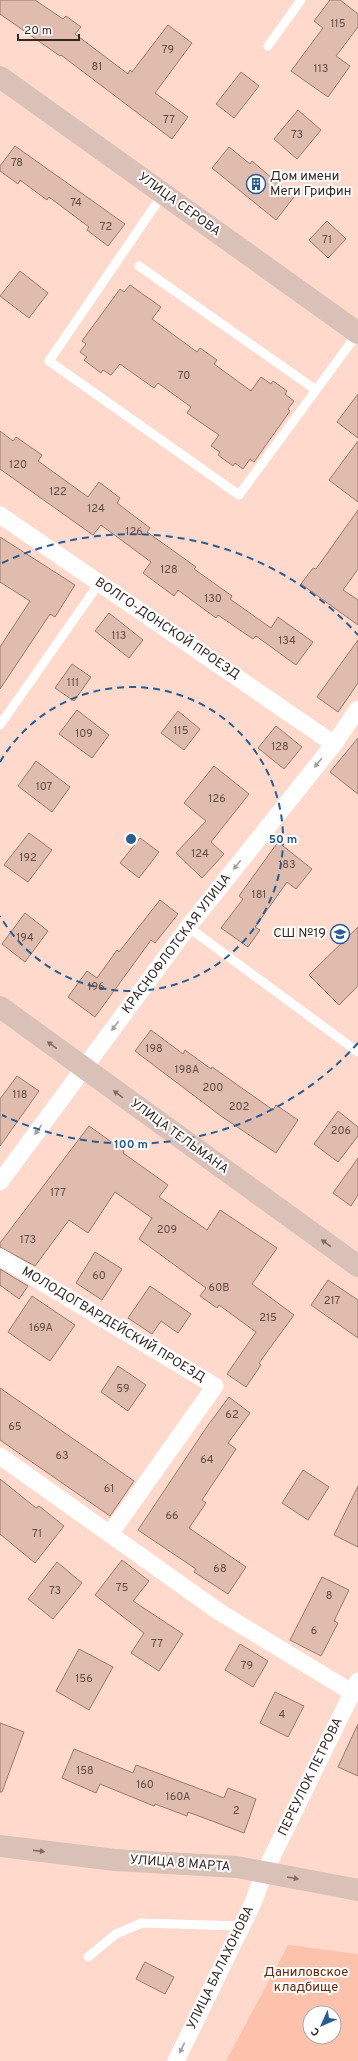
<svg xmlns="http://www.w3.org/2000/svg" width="358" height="2061" font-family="Overpass,sans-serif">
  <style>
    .green { fill: #fdc2ac; fill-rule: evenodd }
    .building { fill: #e0bcaf; stroke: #9a796d }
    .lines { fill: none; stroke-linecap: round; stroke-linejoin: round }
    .lane { stroke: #fff; stroke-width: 9 }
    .street { stroke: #fff; stroke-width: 17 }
    .secondary { stroke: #dac1b8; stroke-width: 22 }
    .oneway { fill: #a59e9c }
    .oneway2 { fill: #806d66 }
    .ring { fill: none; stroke: #265d95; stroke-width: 2; stroke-dasharray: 7 5 }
    .labels { text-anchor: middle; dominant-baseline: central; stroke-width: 4; stroke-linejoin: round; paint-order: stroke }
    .number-label { font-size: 11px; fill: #604d46 }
    .poi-label { font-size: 13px; fill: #362823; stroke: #fff; text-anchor: start }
    .street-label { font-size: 13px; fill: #362823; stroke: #fff }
    .park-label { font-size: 13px; fill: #692403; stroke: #fff }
    .centre { fill: #265d95; stroke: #fff; stroke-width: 2 }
    .ring-label { font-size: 12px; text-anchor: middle; font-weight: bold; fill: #265d95; stroke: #fff; stroke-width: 4; stroke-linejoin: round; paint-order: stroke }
  </style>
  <rect width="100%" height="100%" fill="#ffdacc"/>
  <path class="green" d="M 288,1945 L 358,1954 L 358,2061 L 226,2061 ZM 310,2013 L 334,2013 L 334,2037 L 310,2037 Z"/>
  <g class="building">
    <path d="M 0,0 L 35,0 L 63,19 L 66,16 L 81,27 L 75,34 L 128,74 L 130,70 L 132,72 L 168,25 L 192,43 L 155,93 L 188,117 L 172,139 L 61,55 L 60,56 L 0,14 Z"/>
    <path d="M 330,0 L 340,0 L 358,14 L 358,27 L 336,56 L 350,66 L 328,97 L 291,71 L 323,28 L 314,21 Z"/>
    <path d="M 241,72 L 259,86 L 234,118 L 216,104 Z"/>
    <path d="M 298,110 L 321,130 L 297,159 L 274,139 Z"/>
    <path d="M 15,146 L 125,224 L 108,246 L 87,230 L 89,227 L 49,197 L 47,200 L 20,180 L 18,184 L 0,171 L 0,166 Z"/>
    <path d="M 229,147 L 250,164 L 252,161 L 294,197 L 276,220 L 212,168 Z"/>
    <path d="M 327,221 L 346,239 L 328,258 L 309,240 Z"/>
    <path d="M 20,271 L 48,293 L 29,318 L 0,296 Z"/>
    <path d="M 130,285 L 161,307 L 152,319 L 197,352 L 200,348 L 217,360 L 214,364 L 251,391 L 261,377 L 271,384 L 273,381 L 287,391 L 285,394 L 294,401 L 288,409 L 290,411 L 254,462 L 250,459 L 243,469 L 235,463 L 233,466 L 218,455 L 220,452 L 211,446 L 219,435 L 187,413 L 191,407 L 158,383 L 154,388 L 120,364 L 111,375 L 103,370 L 101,373 L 84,360 L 87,357 L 80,352 L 86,344 L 82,341 L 120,289 L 124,292 Z"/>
    <path d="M 358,394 L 358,438 L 337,422 Z"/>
    <path d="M 0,431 L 13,441 L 16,437 L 42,455 L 38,461 L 88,497 L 99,482 L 120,498 L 117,503 L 150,528 L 147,532 L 196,567 L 194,569 L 232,596 L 230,599 L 271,628 L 278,617 L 313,642 L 296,665 L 256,636 L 253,639 L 218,615 L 216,618 L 178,590 L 174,596 L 143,573 L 151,562 L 101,525 L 93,535 L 0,469 Z"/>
    <path d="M 358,441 L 358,502 L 329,480 Z"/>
    <path d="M 358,510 L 358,569 L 343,590 L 358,600 L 358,625 L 301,584 L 313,568 L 316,569 Z"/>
    <path d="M 0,537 L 75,585 L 55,617 L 50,614 L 0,689 L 0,647 L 30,601 L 0,582 Z"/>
    <path d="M 109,613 L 143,640 L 129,658 L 95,631 Z"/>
    <path d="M 358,640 L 358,683 L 338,712 L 317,697 Z"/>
    <path d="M 72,664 L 91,677 L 74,701 L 55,688 Z"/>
    <path d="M 77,710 L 109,735 L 92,758 L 59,734 Z"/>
    <path d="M 178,711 L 200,729 L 184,750 L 161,733 Z"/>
    <path d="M 276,726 L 302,747 L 284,769 L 258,748 Z"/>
    <path d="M 358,738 L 358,794 L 330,772 Z"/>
    <path d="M 36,761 L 70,787 L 52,812 L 18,786 Z"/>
    <path d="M 214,766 L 249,794 L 211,842 L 224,854 L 202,878 L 176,853 L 206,821 L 184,803 Z"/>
    <path d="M 29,833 L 52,850 L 28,882 L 4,865 Z"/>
    <path d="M 140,838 L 159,852 L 139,878 L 120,863 Z"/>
    <path d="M 278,842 L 312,869 L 296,889 L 287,882 L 255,927 L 260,930 L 248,947 L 221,928 L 243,899 L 239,896 Z"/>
    <path d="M 160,900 L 178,914 L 155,943 L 151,940 L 95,1017 L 68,997 L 87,971 L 97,978 L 117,950 L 119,952 Z"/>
    <path d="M 25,913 L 48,931 L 25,962 L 2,944 Z"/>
    <path d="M 358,927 L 358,986 L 339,1005 L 309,975 Z"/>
    <path d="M 151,1030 L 183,1054 L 185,1050 L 211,1069 L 212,1067 L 273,1110 L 276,1105 L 298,1120 L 276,1153 L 221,1116 L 135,1051 Z"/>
    <path d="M 17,1076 L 39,1091 L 0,1146 L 0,1099 Z"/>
    <path d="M 338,1111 L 358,1127 L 358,1136 L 338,1162 L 314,1144 Z"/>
    <path d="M 89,1126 L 124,1151 L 123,1153 L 168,1185 L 159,1197 L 207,1230 L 220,1210 L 277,1248 L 252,1284 L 294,1315 L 259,1363 L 261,1365 L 246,1387 L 227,1374 L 256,1332 L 219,1305 L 217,1308 L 200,1296 L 206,1288 L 139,1239 L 152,1218 L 115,1192 L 88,1233 L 69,1220 L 35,1266 L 0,1247 L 0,1243 Z"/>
    <path d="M 358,1158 L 358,1195 L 351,1206 L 333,1193 Z"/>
    <path d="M 95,1252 L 122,1269 L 102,1300 L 76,1283 Z"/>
    <path d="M 0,1269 L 28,1286 L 19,1299 L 0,1285 Z"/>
    <path d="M 328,1280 L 358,1300 L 358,1338 L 311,1305 Z"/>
    <path d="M 150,1286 L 191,1314 L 178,1333 L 161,1321 L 152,1334 L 128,1318 Z"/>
    <path d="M 32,1296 L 75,1325 L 50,1361 L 8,1332 Z"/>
    <path d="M 118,1366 L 146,1385 L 128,1411 L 101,1392 Z"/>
    <path d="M 0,1388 L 134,1481 L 110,1516 L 0,1440 Z"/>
    <path d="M 229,1397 L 250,1413 L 228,1443 L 236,1449 L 202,1500 L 206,1503 L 189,1528 L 246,1567 L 228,1594 L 194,1572 L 196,1569 L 138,1530 L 206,1428 Z"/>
    <path d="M 303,1470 L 329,1487 L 308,1520 L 282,1503 Z"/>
    <path d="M 0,1479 L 36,1508 L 39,1506 L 64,1526 L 35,1563 L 0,1534 Z"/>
    <path d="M 358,1486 L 358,1547 L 334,1535 Z"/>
    <path d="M 122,1560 L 149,1581 L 133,1601 L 183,1634 L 159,1671 L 131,1653 L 144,1633 L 95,1595 Z"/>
    <path d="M 57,1562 L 82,1583 L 53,1619 L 28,1599 Z"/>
    <path d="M 322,1577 L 349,1590 L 334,1621 L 338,1623 L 321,1656 L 290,1640 Z"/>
    <path d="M 240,1644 L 268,1661 L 253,1687 L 225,1670 Z"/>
    <path d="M 79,1649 L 113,1667 L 89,1710 L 56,1691 Z"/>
    <path d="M 275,1692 L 304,1706 L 288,1737 L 260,1723 Z"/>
    <path d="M 0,1723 L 24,1732 L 2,1792 L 0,1792 Z"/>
    <path d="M 358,1724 L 358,1776 L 338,1767 Z"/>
    <path d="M 74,1749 L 133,1773 L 136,1765 L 224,1798 L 228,1788 L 256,1799 L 244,1833 L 188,1812 L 187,1816 L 155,1804 L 154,1806 L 100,1784 L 96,1793 L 62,1778 Z"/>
    <path d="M 145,1962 L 174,1977 L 165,1994 L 136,1979 Z"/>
  </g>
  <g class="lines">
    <g class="lane">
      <path d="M 268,46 L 301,0"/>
      <path d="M 163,194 L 49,361 L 239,495 L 358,333"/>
      <path d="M 139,266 L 316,390"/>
      <path d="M 0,725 L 100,582"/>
      <path d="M 188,927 L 358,1052"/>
      <path d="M 88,1957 L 116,1934 L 142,1923 L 242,1926"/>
    </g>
    <g class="street">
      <path d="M 0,515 L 334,744"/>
      <path d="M 0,1182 L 188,927 L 334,744 L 358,709"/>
      <path d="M 0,1257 L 215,1386 L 110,1534"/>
      <path d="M 0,1456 L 218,1611 L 353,1693"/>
      <path d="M 176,2061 L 253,1903 L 264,1873 L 358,1681"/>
    </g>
    <g class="secondary">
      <path d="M 0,77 L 358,333"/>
      <path d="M 0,1007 L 358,1266"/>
      <path d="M 0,1846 L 115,1860 L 237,1867 L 358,1890"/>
    </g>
  </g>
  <defs><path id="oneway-solid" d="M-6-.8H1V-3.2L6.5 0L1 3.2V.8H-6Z"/></defs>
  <g class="oneway">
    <use href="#oneway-solid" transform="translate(318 763) rotate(129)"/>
    <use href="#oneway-solid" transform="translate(237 865) rotate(128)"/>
    <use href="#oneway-solid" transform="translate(115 1026) rotate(126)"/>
    <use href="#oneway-solid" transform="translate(38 1130) rotate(126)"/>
    <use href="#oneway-solid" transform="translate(182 2048) rotate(116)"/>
  </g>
  <g class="oneway2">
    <use href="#oneway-solid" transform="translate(52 1045) rotate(-144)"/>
    <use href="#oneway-solid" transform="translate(118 1094) rotate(-144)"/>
    <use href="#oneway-solid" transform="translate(326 1243) rotate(-144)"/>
    <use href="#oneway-solid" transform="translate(39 1851) rotate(6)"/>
    <use href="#oneway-solid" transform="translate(293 1878) rotate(10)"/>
  </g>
  <g class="ring">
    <path d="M0 762A152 152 0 1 1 0 916"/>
    <path d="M358 1043A305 305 0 0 1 2 1115M2 563A305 305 0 0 1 358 635"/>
  </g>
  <defs>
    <symbol id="building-ring" viewBox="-11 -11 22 22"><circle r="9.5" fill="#fff" stroke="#265d95" stroke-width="1.5"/><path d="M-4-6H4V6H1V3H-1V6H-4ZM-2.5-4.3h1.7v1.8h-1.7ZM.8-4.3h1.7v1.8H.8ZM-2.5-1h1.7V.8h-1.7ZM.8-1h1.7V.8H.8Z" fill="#265d95"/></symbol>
    <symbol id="school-ring" viewBox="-11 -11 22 22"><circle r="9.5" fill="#fff" stroke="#265d95" stroke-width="1.5"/><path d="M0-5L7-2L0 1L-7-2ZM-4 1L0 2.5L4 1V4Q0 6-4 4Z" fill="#265d95"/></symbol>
  </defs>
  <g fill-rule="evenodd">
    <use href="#building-ring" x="245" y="173" width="22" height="22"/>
    <use href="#school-ring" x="329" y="923" width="22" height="22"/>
  </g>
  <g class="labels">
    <g class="number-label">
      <text x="338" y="24">115</text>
      <text x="168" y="50">79</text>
      <text x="97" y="67">81</text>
      <text x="321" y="69">113</text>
      <text x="169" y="120">77</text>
      <text x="297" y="135">73</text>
      <text x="17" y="163">78</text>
      <text x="76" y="203">74</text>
      <text x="106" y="227">72</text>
      <text x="327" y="240">71</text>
      <text x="184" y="376">70</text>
      <text x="18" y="465">120</text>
      <text x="58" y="492">122</text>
      <text x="96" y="509">124</text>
      <text x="134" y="532">126</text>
      <text x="169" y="570">128</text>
      <text x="213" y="599">130</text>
      <text x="119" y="636">113</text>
      <text x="287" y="641">134</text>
      <text x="73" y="683">111</text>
      <text x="181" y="731">115</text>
      <text x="84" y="734">109</text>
      <text x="280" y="747">128</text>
      <text x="44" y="787">107</text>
      <text x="217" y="799">126</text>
      <text x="200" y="854">124</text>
      <text x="28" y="858">192</text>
      <text x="287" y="865">183</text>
      <text x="259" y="895">181</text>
      <text x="25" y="938">194</text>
      <text x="96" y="987">196</text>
      <text x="154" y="1049">198</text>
      <text x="187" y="1070">198А</text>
      <text x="213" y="1088">200</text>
      <text x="20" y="1095">118</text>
      <text x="239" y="1107">202</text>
      <text x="341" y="1131">206</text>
      <text x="58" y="1193">177</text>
      <text x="167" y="1230">209</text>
      <text x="28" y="1240">173</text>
      <text x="99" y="1276">60</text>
      <text x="219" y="1288">60В</text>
      <text x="332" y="1301">217</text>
      <text x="268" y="1318">215</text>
      <text x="41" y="1328">169А</text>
      <text x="123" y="1389">59</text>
      <text x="232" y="1415">62</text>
      <text x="15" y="1427">65</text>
      <text x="62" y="1456">63</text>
      <text x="207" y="1460">64</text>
      <text x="109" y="1489">61</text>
      <text x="172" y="1516">66</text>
      <text x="37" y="1534">71</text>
      <text x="220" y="1569">68</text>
      <text x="122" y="1588">75</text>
      <text x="55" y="1591">73</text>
      <text x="329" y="1596">8</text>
      <text x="314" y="1631">6</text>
      <text x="157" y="1644">77</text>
      <text x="247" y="1666">79</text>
      <text x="84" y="1679">156</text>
      <text x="282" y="1715">4</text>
      <text x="85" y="1771">158</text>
      <text x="145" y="1785">160</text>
      <text x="178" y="1797">160А</text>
      <text x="236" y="1811">2</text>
    </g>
    <g class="poi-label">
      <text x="270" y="177">Дом имени<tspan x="270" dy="15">Меги Грифин</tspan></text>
      <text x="326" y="934" text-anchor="end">СШ №19</text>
    </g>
    <g class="street-label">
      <text transform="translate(179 205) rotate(36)">УЛИЦА СЕРОВА</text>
      <text transform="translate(167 629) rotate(34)">ВОЛГО-ДОНСКОЙ ПРОЕЗД</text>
      <text transform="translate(177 944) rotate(-53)">КРАСНОФЛОТСКАЯ УЛИЦА</text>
      <text transform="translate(179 1137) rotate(36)">УЛИЦА ТЕЛЬМАНА</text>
      <text transform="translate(113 1325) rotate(31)">МОЛОДОГВАРДЕЙСКИЙ ПРОЕЗД</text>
      <text transform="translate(311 1777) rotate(-64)">ПЕРЕУЛОК ПЕТРОВА</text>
      <text transform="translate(180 1864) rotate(4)">УЛИЦА 8 МАРТА</text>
      <text transform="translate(221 1968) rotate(-64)">УЛИЦА БАЛАХОНОВА</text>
    </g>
    <g class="park-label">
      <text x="306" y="1973">Даниловское<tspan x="306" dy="15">кладбище</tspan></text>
    </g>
  </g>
  <circle cx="131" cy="839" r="6" class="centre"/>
  <g class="ring-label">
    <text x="283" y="843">50 m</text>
    <text x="131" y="1148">100 m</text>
  </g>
  <g transform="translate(322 2025) rotate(225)"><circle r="19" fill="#ffffff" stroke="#afa9a7"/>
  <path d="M0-3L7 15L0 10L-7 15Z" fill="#265d95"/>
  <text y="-6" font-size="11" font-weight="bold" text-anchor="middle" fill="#362823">С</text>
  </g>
  <path d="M18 34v6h61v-6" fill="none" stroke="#362823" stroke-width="2"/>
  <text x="24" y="34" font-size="12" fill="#362823" stroke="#ffffff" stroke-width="3" paint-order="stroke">20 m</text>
</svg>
